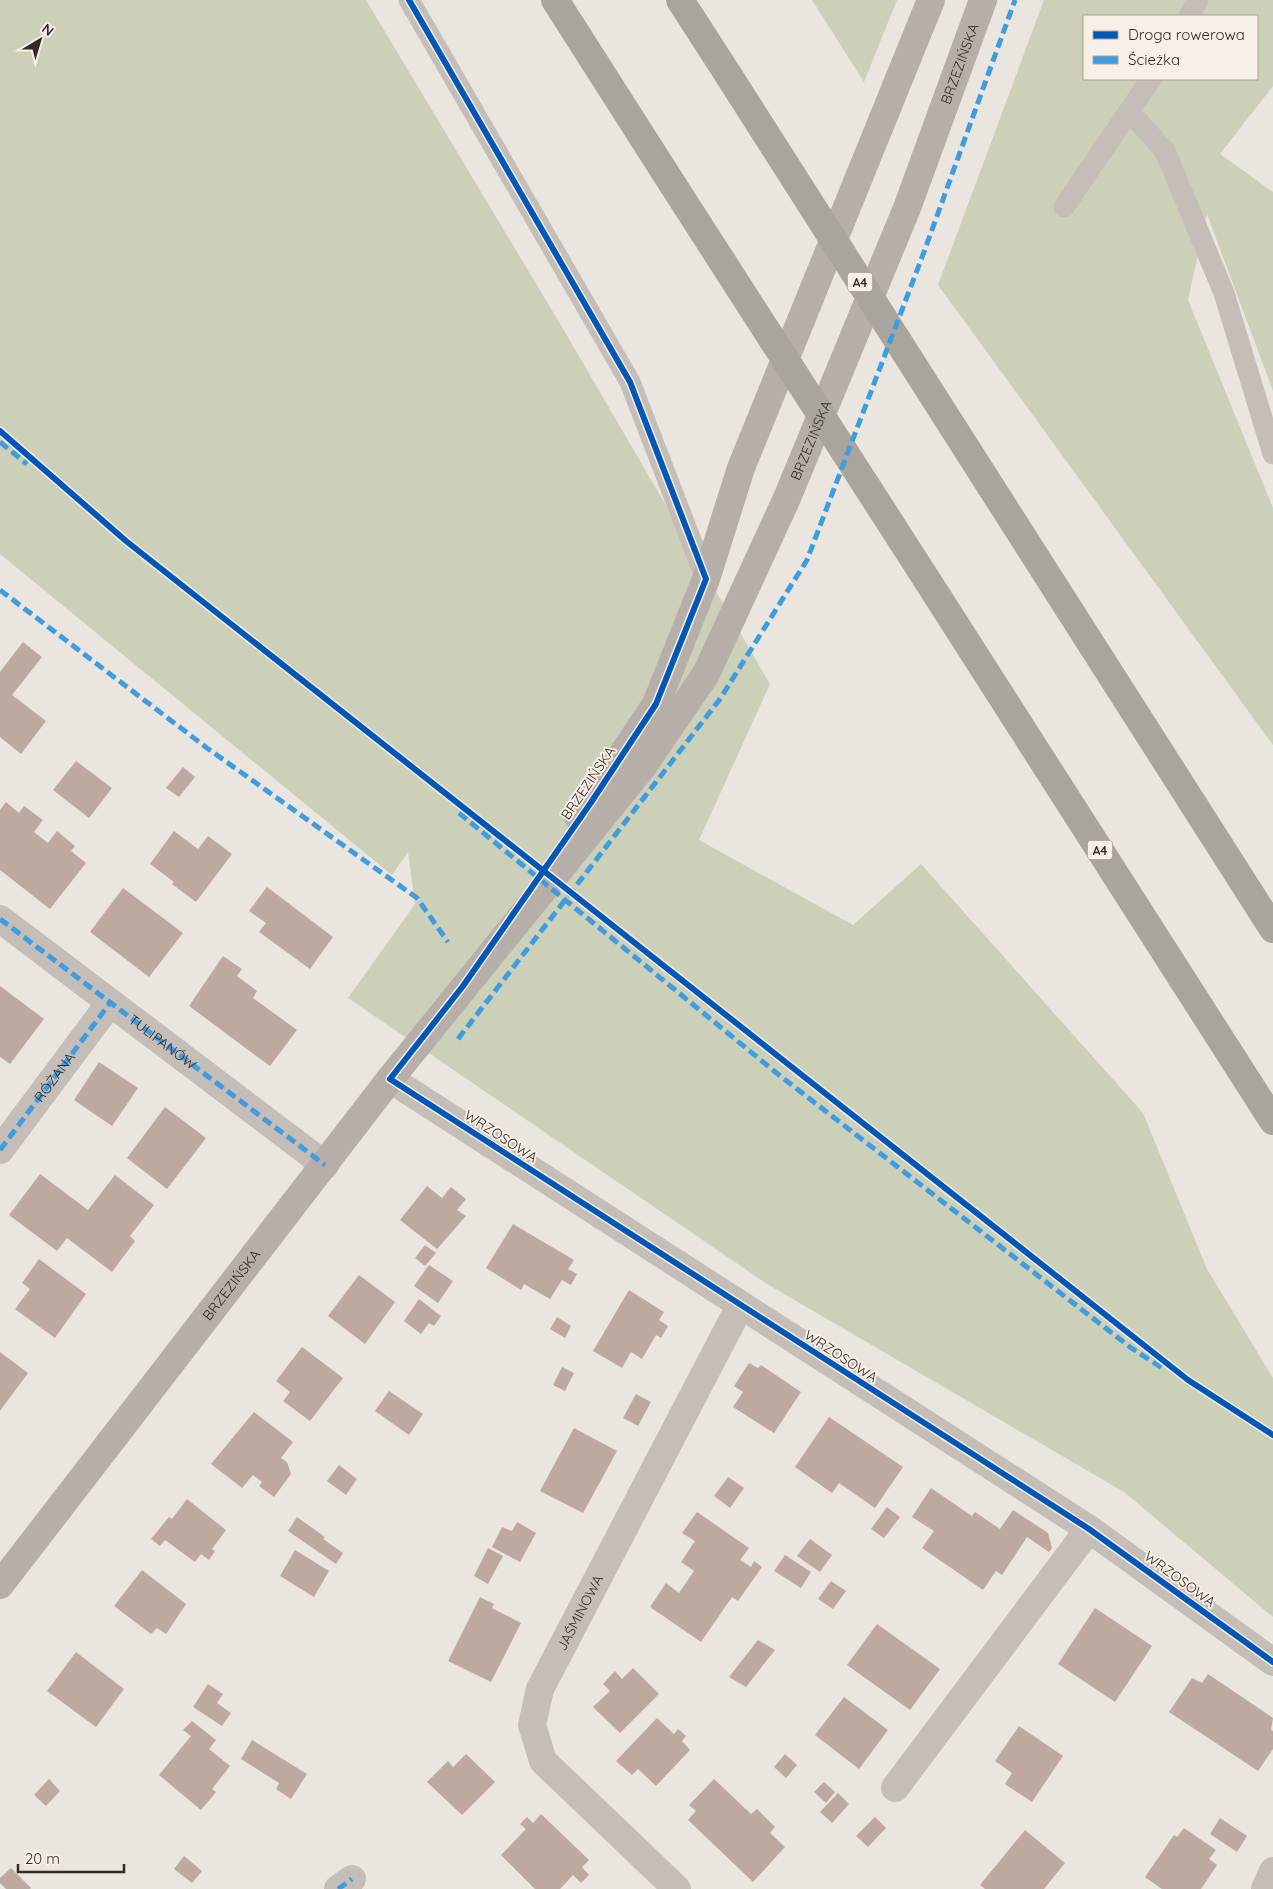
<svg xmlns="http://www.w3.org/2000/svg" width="1273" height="1889" font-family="Quicksand,sans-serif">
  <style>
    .green { fill: #ccd0b9; fill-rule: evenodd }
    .building { fill: #bea9a1 }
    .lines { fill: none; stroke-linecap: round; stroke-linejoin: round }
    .service { stroke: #c4bdb8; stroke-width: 21 }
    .minor { stroke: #c4bdb8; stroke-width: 28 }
    .secondary { stroke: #b5aea9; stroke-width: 28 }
    .motorway { stroke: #aaa49e; stroke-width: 28 }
    .motorway-bridge { stroke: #aaa49e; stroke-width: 28 }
    .quiet { stroke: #3e9ce0; stroke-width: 5; stroke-dasharray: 10 5; stroke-linecap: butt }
    .cycleway-casing { stroke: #f8efe6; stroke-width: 9 }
    .cycleway { stroke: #0057b8; stroke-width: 6 }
    .labels { text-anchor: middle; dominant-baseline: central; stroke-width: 4; stroke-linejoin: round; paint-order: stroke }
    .shield { fill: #f8efe6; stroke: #6f6660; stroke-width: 1 }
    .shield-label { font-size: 12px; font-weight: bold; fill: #342b27 }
    .street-label { font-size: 14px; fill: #342b27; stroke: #f8efe6 }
  </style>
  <rect width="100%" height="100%" fill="#ebe5df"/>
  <g class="green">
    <path d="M 0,0 L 366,0 L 562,327 L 770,684 L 699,840 L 853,925 L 921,864 L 1143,1113 L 1207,1269 L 1273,1378 L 1273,1617 L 1124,1492 L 767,1284 L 348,998 L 415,904 L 408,852 L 392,875 L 0,554 Z"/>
    <path d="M 812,0 L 897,0 L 864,82 Z"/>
    <path d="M 1044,0 L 1273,0 L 1273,86 L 1220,154 L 1273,192 L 1273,391 L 1207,214 L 1188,300 L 1273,508 L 1273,745 L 938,285 ZM 1084,16 L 1257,16 L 1257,79 L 1084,79 Z"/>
  </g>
  <g class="building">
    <path d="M 23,642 L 42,657 L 12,695 L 46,721 L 21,754 L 0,737 L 0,672 Z"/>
    <path d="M 76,761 L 112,788 L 89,818 L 53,790 Z"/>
    <path d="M 183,767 L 195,777 L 179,797 L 166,788 Z"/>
    <path d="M 6,802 L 19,813 L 24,806 L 43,820 L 34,832 L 48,843 L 57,831 L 75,846 L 71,851 L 86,863 L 50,909 L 0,870 L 0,810 Z"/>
    <path d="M 174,831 L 198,849 L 208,836 L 232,854 L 196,902 L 172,884 L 174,882 L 150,864 Z"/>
    <path d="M 267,887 L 333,937 L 310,969 L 259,932 L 266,923 L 249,911 Z"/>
    <path d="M 123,888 L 183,933 L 149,977 L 90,932 Z"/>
    <path d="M 223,956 L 242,969 L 237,976 L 257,991 L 253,998 L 297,1030 L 270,1066 L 189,1006 Z"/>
    <path d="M 0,986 L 44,1019 L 10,1064 L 0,1057 Z"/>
    <path d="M 99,1062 L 138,1088 L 112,1126 L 74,1100 Z"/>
    <path d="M 165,1107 L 206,1138 L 167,1189 L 127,1158 Z"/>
    <path d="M 40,1174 L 88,1210 L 115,1175 L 154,1205 L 130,1236 L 135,1241 L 112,1272 L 67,1238 L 57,1251 L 9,1215 Z"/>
    <path d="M 427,1186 L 442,1198 L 451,1187 L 466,1199 L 457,1210 L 466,1216 L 437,1249 L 400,1220 Z"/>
    <path d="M 513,1224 L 574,1260 L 568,1269 L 577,1274 L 571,1285 L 562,1280 L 550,1299 L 524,1284 L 521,1290 L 486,1268 Z"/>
    <path d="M 425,1245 L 436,1253 L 425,1266 L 415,1258 Z"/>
    <path d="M 39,1259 L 86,1294 L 55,1338 L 15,1309 L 30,1289 L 22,1283 Z"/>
    <path d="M 429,1265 L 453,1281 L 438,1303 L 414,1286 Z"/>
    <path d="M 359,1275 L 395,1302 L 365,1344 L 328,1316 Z"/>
    <path d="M 629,1290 L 664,1312 L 659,1320 L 668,1326 L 661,1338 L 656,1335 L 642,1359 L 631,1352 L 622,1368 L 593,1351 Z"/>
    <path d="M 419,1299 L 441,1316 L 434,1326 L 429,1323 L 421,1334 L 404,1321 Z"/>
    <path d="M 557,1317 L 571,1326 L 565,1338 L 550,1329 Z"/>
    <path d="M 302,1347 L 343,1378 L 310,1421 L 283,1401 L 290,1392 L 276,1381 Z"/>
    <path d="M 0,1352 L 28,1373 L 0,1411 Z"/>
    <path d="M 749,1363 L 758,1368 L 761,1365 L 801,1392 L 774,1433 L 733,1407 L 743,1392 L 734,1386 Z"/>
    <path d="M 562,1367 L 574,1373 L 565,1391 L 553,1385 Z"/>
    <path d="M 389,1391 L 423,1414 L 409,1435 L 375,1411 Z"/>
    <path d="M 636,1394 L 651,1402 L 638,1426 L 623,1418 Z"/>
    <path d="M 254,1412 L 293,1442 L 281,1458 L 287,1462 L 291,1474 L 274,1497 L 259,1486 L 262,1482 L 253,1475 L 242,1488 L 211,1464 Z"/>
    <path d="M 829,1417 L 903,1467 L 875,1508 L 839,1483 L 832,1493 L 795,1467 Z"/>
    <path d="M 574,1428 L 617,1451 L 583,1513 L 540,1491 Z"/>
    <path d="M 339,1465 L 357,1479 L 346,1495 L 327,1481 Z"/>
    <path d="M 728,1477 L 744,1488 L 730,1508 L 714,1496 Z"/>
    <path d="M 931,1488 L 972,1516 L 975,1512 L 1000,1529 L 1013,1510 L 1048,1533 L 1052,1548 L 1049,1552 L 1027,1537 L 1002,1575 L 996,1571 L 983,1590 L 922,1548 L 934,1531 L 912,1517 Z"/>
    <path d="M 187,1499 L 226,1530 L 212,1549 L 215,1551 L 209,1560 L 201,1554 L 195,1562 L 165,1540 L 160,1546 L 151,1539 L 169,1517 L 172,1519 Z"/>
    <path d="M 887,1507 L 900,1517 L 884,1538 L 871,1529 Z"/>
    <path d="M 697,1512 L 749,1548 L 740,1560 L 751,1567 L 754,1561 L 762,1567 L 738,1601 L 732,1597 L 701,1642 L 650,1607 L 666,1583 L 679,1593 L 694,1571 L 681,1562 L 695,1541 L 682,1533 Z"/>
    <path d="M 297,1517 L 325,1537 L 323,1539 L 343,1553 L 336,1564 L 288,1531 Z"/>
    <path d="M 517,1522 L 536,1533 L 520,1562 L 492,1547 L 502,1527 L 512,1531 Z"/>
    <path d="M 810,1539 L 832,1555 L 820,1572 L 797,1556 Z"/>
    <path d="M 488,1548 L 503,1556 L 488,1584 L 474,1576 Z"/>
    <path d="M 295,1550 L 329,1571 L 314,1597 L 280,1576 Z"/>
    <path d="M 785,1555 L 811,1572 L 801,1588 L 774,1571 Z"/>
    <path d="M 142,1570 L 186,1604 L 166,1634 L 157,1628 L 151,1634 L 114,1606 Z"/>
    <path d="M 831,1581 L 846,1591 L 833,1609 L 818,1599 Z"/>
    <path d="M 480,1597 L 494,1604 L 492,1608 L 521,1623 L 491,1682 L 448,1661 Z"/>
    <path d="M 1095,1608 L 1152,1646 L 1115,1702 L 1058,1664 Z"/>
    <path d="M 877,1624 L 940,1669 L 910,1710 L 847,1665 Z"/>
    <path d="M 758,1640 L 775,1650 L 746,1687 L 729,1677 Z"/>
    <path d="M 76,1652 L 124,1689 L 96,1727 L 47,1691 Z"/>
    <path d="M 633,1668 L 659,1694 L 620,1733 L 593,1707 L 610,1691 L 603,1684 L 615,1671 L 622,1679 Z"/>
    <path d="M 1208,1674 L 1273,1718 L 1271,1730 L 1273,1731 L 1273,1749 L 1258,1771 L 1169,1712 L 1192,1678 L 1202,1683 Z"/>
    <path d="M 208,1684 L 223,1694 L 217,1703 L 231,1713 L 222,1726 L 193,1707 Z"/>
    <path d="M 844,1697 L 888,1730 L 859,1769 L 815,1735 Z"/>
    <path d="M 657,1718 L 674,1734 L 678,1729 L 686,1736 L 682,1741 L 690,1750 L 656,1786 L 638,1769 L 632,1775 L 616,1761 Z"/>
    <path d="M 192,1721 L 216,1740 L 209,1749 L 230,1766 L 212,1789 L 216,1792 L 201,1810 L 159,1775 L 191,1736 L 183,1730 Z"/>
    <path d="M 1019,1726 L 1063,1756 L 1032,1802 L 1005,1784 L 1012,1773 L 995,1761 Z"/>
    <path d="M 252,1740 L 307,1774 L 291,1799 L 276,1789 L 279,1783 L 241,1759 Z"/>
    <path d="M 466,1754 L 495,1782 L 462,1815 L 427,1782 L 448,1761 L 453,1767 Z"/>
    <path d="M 785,1754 L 797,1765 L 786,1778 L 774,1767 Z"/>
    <path d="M 49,1779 L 60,1791 L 46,1806 L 34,1795 Z"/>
    <path d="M 714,1779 L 751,1814 L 757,1809 L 775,1827 L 770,1833 L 785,1847 L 753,1882 L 688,1820 L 696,1811 L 689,1805 Z"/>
    <path d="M 824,1782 L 835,1792 L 826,1803 L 814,1792 Z"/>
    <path d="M 838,1793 L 849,1804 L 832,1823 L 820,1812 Z"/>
    <path d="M 541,1814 L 589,1860 L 582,1867 L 589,1875 L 581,1883 L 573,1875 L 560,1889 L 535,1889 L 501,1855 L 526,1829 L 520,1824 L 527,1817 L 533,1823 Z"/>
    <path d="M 875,1817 L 886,1828 L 868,1847 L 856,1836 Z"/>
    <path d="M 1220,1818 L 1247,1836 L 1237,1852 L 1210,1834 Z"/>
    <path d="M 1184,1828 L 1216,1850 L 1209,1859 L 1217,1865 L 1201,1889 L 1162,1889 L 1145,1877 L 1174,1835 L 1177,1837 Z"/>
    <path d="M 1025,1830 L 1065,1863 L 1044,1889 L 985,1889 L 980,1885 Z"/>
    <path d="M 184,1856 L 202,1871 L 192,1883 L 174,1869 Z"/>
    <path d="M 11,1868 L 31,1888 L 30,1889 L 6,1889 L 0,1883 L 0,1878 Z"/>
  </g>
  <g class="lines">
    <g class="service">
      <path d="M 409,0 L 630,382 L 706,579"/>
      <path d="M 1189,16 L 1198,0"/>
      <path d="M 1129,111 L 1165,151 L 1224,293 L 1273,454"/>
      <path d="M 1064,207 L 1151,79"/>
    </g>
    <g class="minor">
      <path id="s1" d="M 0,919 L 325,1165"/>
      <path d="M 390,1079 L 1089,1529 L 1273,1662"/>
      <path d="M 0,1150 L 110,1003"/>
      <path d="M 895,1788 L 1089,1529"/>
      <path d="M 338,1889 L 352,1879"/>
      <path id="s2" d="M 677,1889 L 543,1761 L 532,1725 L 540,1689 L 740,1306"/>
      <path d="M 1265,1889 L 1273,1871"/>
    </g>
    <g class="secondary">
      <path d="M 579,819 L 656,704 L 706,579 L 741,468 L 931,0"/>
      <path id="s3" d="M 0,1585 L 390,1079 L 641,769 L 706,674 L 787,498 L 907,208 L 983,0"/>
    </g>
    <g class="motorway">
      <path d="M 555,0 L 673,185"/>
      <path d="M 680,0 L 729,76"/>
      <path d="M 991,487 L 1273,929"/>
      <path d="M 927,580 L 1273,1121"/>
    </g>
    <g class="motorway-bridge">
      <path d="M 729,76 L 991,487"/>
      <path d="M 673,185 L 927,580"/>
    </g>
    <g class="quiet">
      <path d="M 0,442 L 27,464"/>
      <path d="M 0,590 L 207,748 L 417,898 L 448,942"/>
      <path d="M 459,813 L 779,1075 L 1130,1347 L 1165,1370"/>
      <path d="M 0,919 L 325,1165"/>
      <path d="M 458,1039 L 720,699 L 807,560 L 924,252 L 1015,0"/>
      <path id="s4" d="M 0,1150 L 110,1003"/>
      <path d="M 338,1889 L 352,1879"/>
    </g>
    <defs>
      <g id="cycleway">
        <path d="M 409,0 L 630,382 L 706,579 L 656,704 L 590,804 L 463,986 L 390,1079 L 1089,1529 L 1273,1662"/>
        <path d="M 0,431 L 126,541 L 1188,1380 L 1273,1435"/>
      </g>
    </defs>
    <use href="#cycleway" class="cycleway-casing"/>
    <use href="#cycleway" class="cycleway"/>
  </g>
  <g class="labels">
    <g class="shield">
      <rect x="847.5" y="272.5" width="25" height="19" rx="4"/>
      <rect x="1087.5" y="840.5" width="25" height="19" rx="4"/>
    </g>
    <g class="shield-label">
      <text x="860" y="282">A4</text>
      <text x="1100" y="850">A4</text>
    </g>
    <g class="street-label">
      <text stroke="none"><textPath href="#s3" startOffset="1814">BRZEZIŃSKA</textPath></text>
      <text stroke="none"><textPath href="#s3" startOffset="1409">BRZEZIŃSKA</textPath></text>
      <text transform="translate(588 783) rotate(-56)">BRZEZIŃSKA</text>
      <text stroke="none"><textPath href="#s1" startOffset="204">TULIPANÓW</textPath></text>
      <text stroke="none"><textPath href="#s4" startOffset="91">RÓŻANA</textPath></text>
      <text transform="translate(501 1136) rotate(33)">WRZOSOWA</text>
      <text stroke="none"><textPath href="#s3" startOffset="379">BRZEZIŃSKA</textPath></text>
      <text transform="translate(841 1356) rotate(33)">WRZOSOWA</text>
      <text transform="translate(1180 1579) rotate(36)">WRZOSOWA</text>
      <text stroke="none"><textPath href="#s2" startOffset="346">JAŚMINOWA</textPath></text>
    </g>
  </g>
  <rect x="1083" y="15" width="175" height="65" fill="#f8efe6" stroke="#aaa19a"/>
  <rect x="1093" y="31" width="25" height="8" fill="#0057b8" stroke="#aaa19a"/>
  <text x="1128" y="40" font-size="15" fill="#342b27">Droga rowerowa</text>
  <rect x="1093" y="56" width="25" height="8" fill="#3e9ce0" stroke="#aaa19a"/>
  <text x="1128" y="65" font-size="15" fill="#342b27">Ścieżka</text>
  <g transform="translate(40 40) rotate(38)" stroke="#f8efe6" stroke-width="4" paint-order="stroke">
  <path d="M0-4L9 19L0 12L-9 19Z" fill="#342b27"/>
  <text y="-8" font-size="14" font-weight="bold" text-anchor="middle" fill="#342b27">N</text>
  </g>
  <path d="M18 1864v8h106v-8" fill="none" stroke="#342b27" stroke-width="2.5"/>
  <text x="25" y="1864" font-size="15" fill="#342b27" stroke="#f8efe6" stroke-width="4" paint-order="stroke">20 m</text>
</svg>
